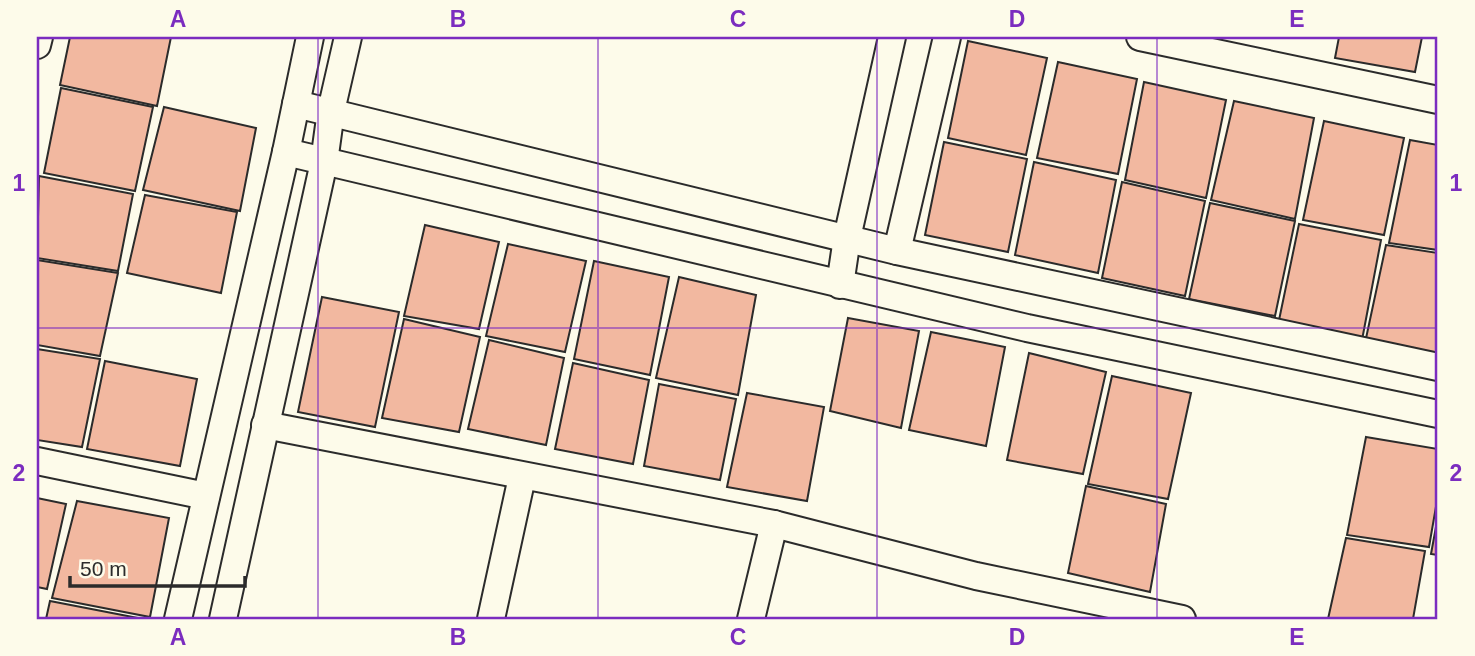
<svg xmlns="http://www.w3.org/2000/svg" width="1475" height="656" font-family="Helvetica,sans-serif">
	<style>
		.building { fill: #f2b8a0; stroke: #2b2b2b; stroke-width: 2 }
		.lines { fill: none; stroke-linecap: round; stroke-linejoin: round }
		.minor-casing { stroke: #2b2b2b; stroke-width: 30 }
		.minor { stroke: #fdfbea; stroke-width: 26 }
		.grid { fill: none; stroke: #7b2cbf; stroke-width: 2; stroke-opacity: 0.55 }
		.neatline { fill: none; stroke: #7b2cbf; stroke-width: 2.5 }
		.grid-label { font-size: 23px; text-anchor: middle; font-weight: bold; fill: #7b2cbf }
	</style>
	<rect width="100%" height="100%" fill="#fdfbea"/>
	<!-- building -->
	<g class="building">
		<polygon points="70,37 171,37 157,106 60,85"/>
		<polygon points="1339,37 1422,37 1415,72 1335,58"/>
		<polygon points="968,41 1047,58 1026,155 948,138"/>
		<polygon points="1058,62 1137,79 1118,174 1037,158"/>
		<polygon points="1144,82 1226,100 1206,198 1125,180"/>
		<polygon points="61,88 153,107 135,191 44,173"/>
		<polygon points="1234,101 1314,118 1295,219 1211,200"/>
		<polygon points="164,107 256,128 240,211 143,190"/>
		<polygon points="1324,121 1404,138 1384,235 1303,220"/>
		<polygon points="1410,140 1438,145 1438,250 1389,243"/>
		<polygon points="944,142 1027,159 1008,252 925,235"/>
		<polygon points="1034,162 1116,180 1098,273 1015,255"/>
		<polygon points="39,176 133,194 118,271 37,258"/>
		<polygon points="1122,182 1205,201 1185,296 1102,278"/>
		<polygon points="145,195 237,212 221,293 127,273"/>
		<polygon points="1210,203 1295,221 1275,316 1189,299"/>
		<polygon points="1299,224 1381,240 1362,340 1278,325"/>
		<polygon points="425,225 499,242 479,329 404,316"/>
		<polygon points="508,244 586,261 565,352 486,336"/>
		<polygon points="1386,245 1438,253 1438,357 1365,343"/>
		<polygon points="37,260 118,273 100,356 37,345"/>
		<polygon points="594,261 669,277 650,375 574,359"/>
		<polygon points="679,277 756,295 738,395 656,378"/>
		<polygon points="322,297 399,312 375,427 298,412"/>
		<polygon points="848,318 919,331 901,428 830,411"/>
		<polygon points="404,319 480,337 459,432 382,418"/>
		<polygon points="931,332 1005,347 986,446 909,430"/>
		<polygon points="489,340 564,358 546,445 468,429"/>
		<polygon points="37,349 100,359 82,447 37,440"/>
		<polygon points="1029,353 1106,372 1083,474 1007,460"/>
		<polygon points="105,361 197,379 180,466 87,449"/>
		<polygon points="573,363 649,380 633,464 555,449"/>
		<polygon points="1112,376 1191,393 1168,499 1088,484"/>
		<polygon points="659,384 736,399 720,480 644,466"/>
		<polygon points="747,393 824,407 807,501 727,487"/>
		<polygon points="1366,437 1438,449 1438,495 1429,547 1347,535"/>
		<polygon points="1086,486 1166,504 1150,592 1068,573"/>
		<polygon points="37,498 66,504 47,589 37,587"/>
		<polygon points="77,501 169,518 150,617 52,598"/>
		<polygon points="1438,516 1438,555 1431,554"/>
		<polygon points="1346,538 1425,551 1413,619 1328,619"/>
		<polygon points="50,601 143,619 46,619"/>
	</g>
	<g class="lines">
		<defs>
			<g id="minor">
				<polyline points="1140,37 1438,100"/>
				<polyline points="37,45 39,37"/>
				<polyline points="296,104 897,251 1438,367"/>
				<polyline points="286,152 1027,328 1438,414"/>
				<polyline points="897,251 947,37"/>
				<polyline points="840,285 847,238 892,37"/>
				<polyline points="265,425 774,524 976,576 1182,619"/>
				<polyline points="37,461 206,496"/>
				<polyline points="178,619 286,152 310,37"/>
				<polyline points="223,619 324,162 331,111 348,37"/>
				<polyline points="491,619 522,477"/>
				<polyline points="751,619 774,524"/>
			</g>
		</defs>
		<!-- minor casing -->
		<use href="#minor" class="minor-casing"/>
		<!-- minor -->
		<use href="#minor" class="minor"/>
	</g>
	<!-- grid -->
	<path class="grid" d="M 318,37 L 318,619M 598,37 L 598,619M 877,37 L 877,619M 1157,37 L 1157,619M 37,328 L 1438,328"/>
	<!-- border -->
	<rect width="1475" height="656" fill="none" stroke="#fdfbea" stroke-width="77"/>
	<!-- scale -->
	<path d="M70 576v10h175v-10" fill="none" stroke="#2b2b2b" stroke-width="3.5"/>
	<text x="80" y="576" font-size="21" fill="#2b2b2b" stroke="#fdfbea" stroke-width="5" paint-order="stroke">50 m</text>
	<rect x="38" y="38" width="1398" height="580" class="neatline"/>
	<g class="grid-label">
		<text x="178" y="27">A</text>
		<text x="458" y="27">B</text>
		<text x="738" y="27">C</text>
		<text x="1017" y="27">D</text>
		<text x="1297" y="27">E</text>
		<text x="19" y="191">1</text>
		<text x="1456" y="191">1</text>
		<text x="19" y="481">2</text>
		<text x="1456" y="481">2</text>
		<text x="178" y="645">A</text>
		<text x="458" y="645">B</text>
		<text x="738" y="645">C</text>
		<text x="1017" y="645">D</text>
		<text x="1297" y="645">E</text>
	</g>
</svg>
